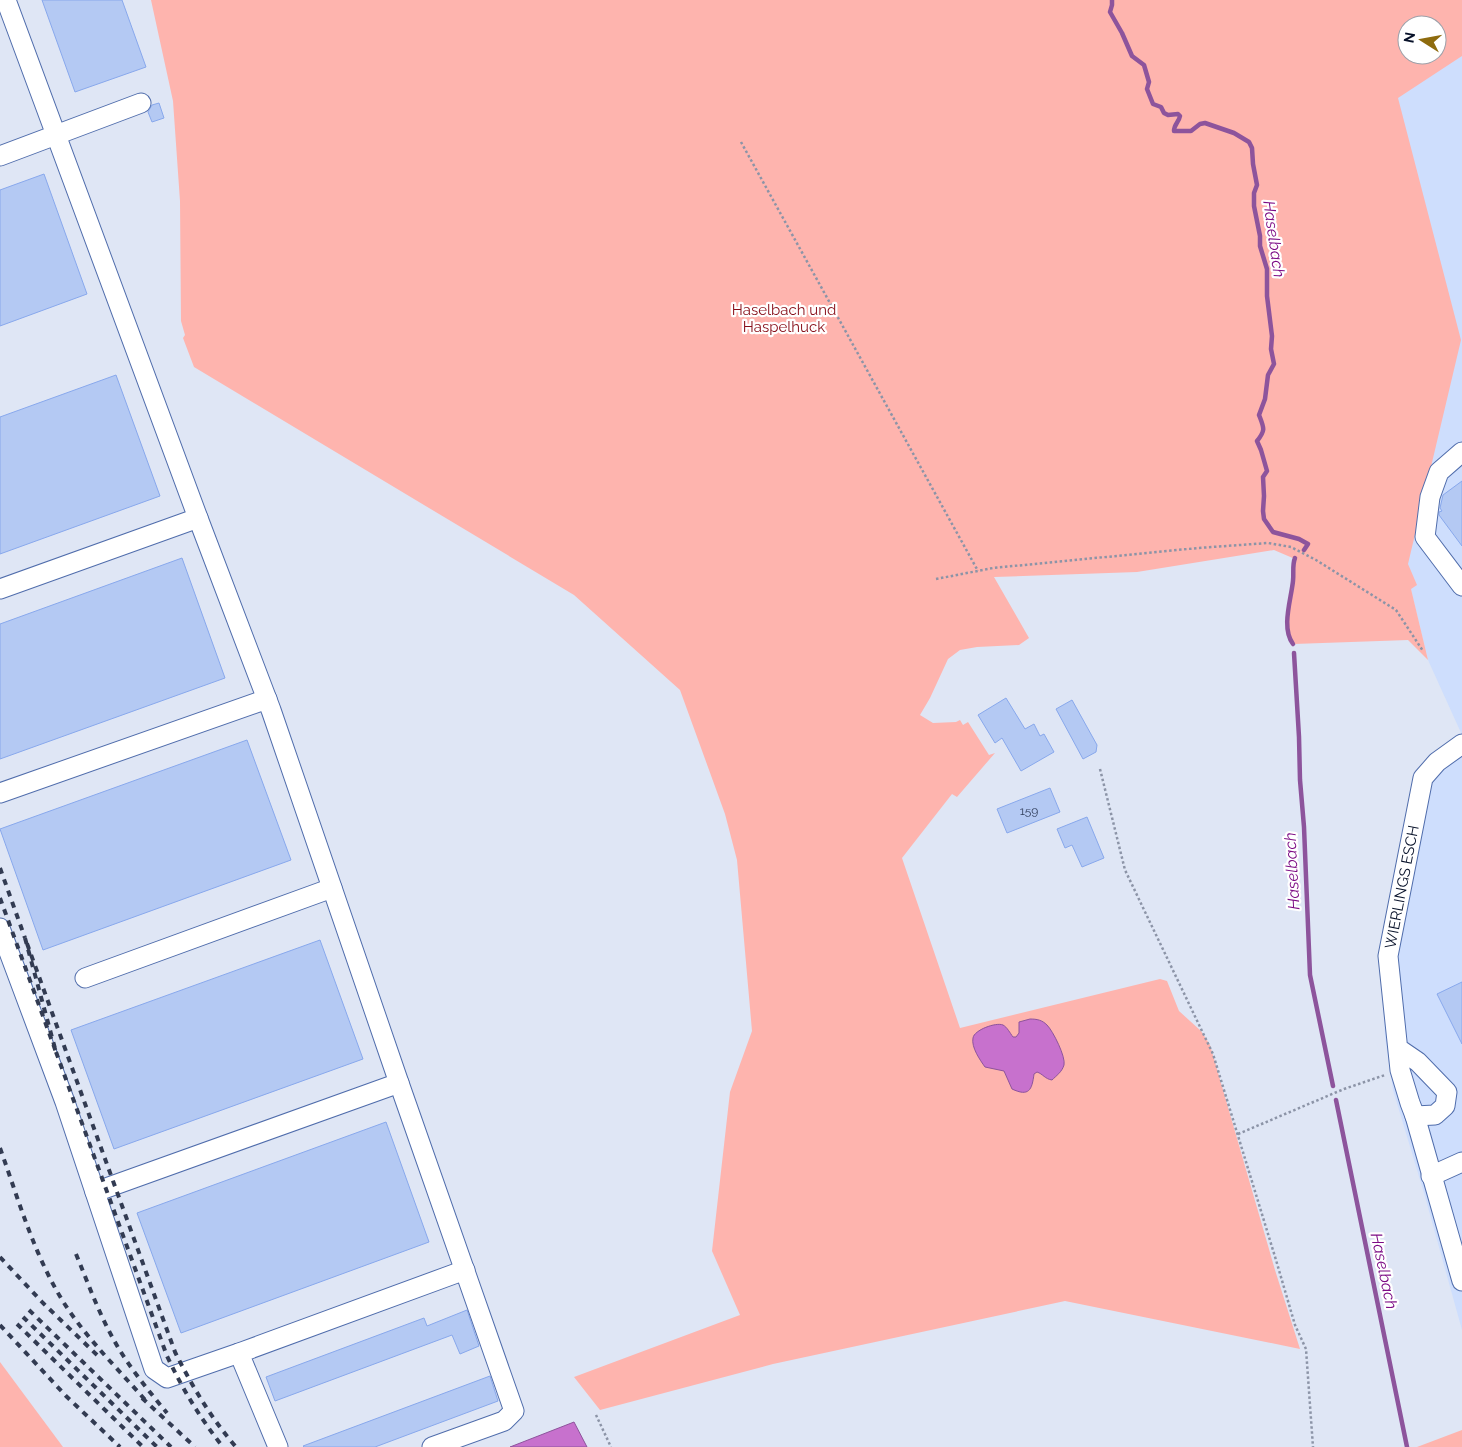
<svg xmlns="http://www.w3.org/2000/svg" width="1462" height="1447" font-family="Raleway,sans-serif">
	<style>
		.built { fill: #cedefd; fill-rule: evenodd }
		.green { fill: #feb4ae; fill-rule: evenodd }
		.water { fill: #c771cd; stroke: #8d549c }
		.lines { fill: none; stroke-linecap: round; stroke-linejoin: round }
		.stream { stroke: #8d549c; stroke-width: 4.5 }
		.building { fill: #b4c9f3; stroke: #88a8ec }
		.minor-casing { stroke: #506dac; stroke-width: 21 }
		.path { stroke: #8c94a7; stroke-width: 2.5; stroke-dasharray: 2.5 2.5; stroke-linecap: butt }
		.minor { stroke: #fff; stroke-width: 19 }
		.rail { stroke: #323b52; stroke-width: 4; stroke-dasharray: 6 6; stroke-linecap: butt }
		.labels { text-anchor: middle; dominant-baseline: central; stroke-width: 4.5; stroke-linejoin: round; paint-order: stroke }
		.number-label { font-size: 12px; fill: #323f5c }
		.park-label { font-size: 15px; fill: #870e18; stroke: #fff }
		.street-label { font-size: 15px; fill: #071129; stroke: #fff }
		.water-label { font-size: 16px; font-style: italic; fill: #7c0b85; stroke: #fff }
	</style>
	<rect width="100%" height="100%" fill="#dfe6f5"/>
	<!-- built -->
	<g class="built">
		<path d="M 1462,0 L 1462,735 L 1428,660 L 1405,565 L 1351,21 ZM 1407,25 L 1437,25 L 1437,55 L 1407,55 Z"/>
		<polygon points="1462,739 1462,1330 1424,1193 1393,1090 1385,1037 1381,956 1430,762"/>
	</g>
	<!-- green -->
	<g class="green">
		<path d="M 151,0 L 1462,0 L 1462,56 L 1398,98 L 1461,340 L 1408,564 L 1417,585 L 1411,589 L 1428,660 L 1408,640 L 1294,644 C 1282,629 1292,601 1294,583 C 1295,575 1293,567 1295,559 L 1274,550 L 1137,572 L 994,577 L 1029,638 L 1019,645 L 977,647 L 960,650 L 948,659 L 930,698 L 920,715 L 933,723 L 956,722 L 960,720 L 963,725 L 968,722 L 989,755 L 995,753 L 957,797 L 952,794 L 902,858 L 960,1028 L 1160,979 L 1167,981 L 1179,1011 L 1201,1031 L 1210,1045 L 1275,1270 L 1300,1349 L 1065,1301 L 773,1364 L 600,1410 L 574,1377 L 740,1315 L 712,1251 L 730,1092 L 752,1031 L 737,860 L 725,814 L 680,690 L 574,595 L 194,367 L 183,338 L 185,335 L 181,321 L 180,201 L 173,101 ZM 1407,25 L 1437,25 L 1437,55 L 1407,55 Z"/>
		<polygon points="0,1362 63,1447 0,1447"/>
		<polygon points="1462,1430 1462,1447 1417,1447"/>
	</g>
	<!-- water -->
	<g class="water">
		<path d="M 1030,1019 C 1037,1019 1042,1020 1047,1025 C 1053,1031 1066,1057 1064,1065 C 1062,1072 1056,1076 1052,1080 C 1045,1079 1043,1074 1037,1072 L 1034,1074 C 1032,1090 1029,1097 1012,1089 L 1004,1071 L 985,1067 C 980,1060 971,1047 973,1038 C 974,1030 996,1022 1003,1025 C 1007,1027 1010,1033 1013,1037 L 1016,1037 L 1019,1033 L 1019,1022 Z"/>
		<polygon points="574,1422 587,1447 510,1447"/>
	</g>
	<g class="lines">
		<!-- stream -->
		<g class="stream">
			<path d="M 1112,0 L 1112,5 L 1110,12 L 1122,33 L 1132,56 L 1144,65 L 1149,82 L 1147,89 L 1153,104 L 1161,107 L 1164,113 L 1168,115 L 1178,114 L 1180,116 C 1179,122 1174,124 1174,131 L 1191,131 L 1200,124 L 1205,123 L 1234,133 L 1249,142 L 1252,148 L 1253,164 L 1257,185 L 1254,193 L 1254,206 L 1260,236 L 1260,246 L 1267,269 L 1267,296 L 1272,336 L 1271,349 L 1274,364 L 1268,375 L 1265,399 L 1259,415 C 1264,428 1266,430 1257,441 L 1261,450 L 1267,471 L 1263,477 L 1264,496 L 1263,511 L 1264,519 L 1273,532 L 1299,539 L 1308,544 L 1304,550"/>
			<path d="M 1293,644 C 1281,628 1291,600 1293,581 C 1294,573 1292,565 1295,558"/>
			<polyline points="1294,653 1299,737 1300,780 1304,827 1310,975 1333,1086"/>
			<polyline points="1336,1100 1407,1447"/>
		</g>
	</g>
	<!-- building -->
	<g class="building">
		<polygon points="42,0 122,0 146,67 75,92"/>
		<polygon points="159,103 164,118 152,122 148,112 152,105"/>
		<polygon points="44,174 87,294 0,326 0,190"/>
		<polygon points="116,375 160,496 0,554 0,417"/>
		<polygon points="1462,481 1462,546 1439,515 1439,512 1442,511 1440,508 1443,495"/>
		<polygon points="182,558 225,678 0,759 0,624"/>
		<polygon points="1006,698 1025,729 1034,724 1040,736 1044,734 1054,752 1021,771 1002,738 995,743 978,715"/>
		<polygon points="1072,700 1097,745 1096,752 1083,759 1056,709"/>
		<polygon points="247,740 291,860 43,950 0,829"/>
		<polygon points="1050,788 1060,812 1007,833 997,809"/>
		<polygon points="1087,817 1104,858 1082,867 1072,845 1065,848 1057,829"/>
		<polygon points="320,940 363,1059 114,1149 71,1030"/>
		<polygon points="1462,982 1462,1044 1437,994"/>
		<polygon points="386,1122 429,1242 181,1333 137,1213"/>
		<polygon points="467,1310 479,1346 460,1354 452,1335 275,1401 266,1377 424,1318 427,1326"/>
		<polygon points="490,1376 498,1401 375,1447 304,1447 303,1446"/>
	</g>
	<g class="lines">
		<defs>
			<g id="minor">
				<polyline points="6,0 198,518 271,710 399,1083 514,1411 504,1421 432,1447"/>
				<polyline points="0,156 141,103"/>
				<polyline points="1462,452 1439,472 1430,497 1425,537 1462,586"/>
				<polyline points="0,589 198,518"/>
				<polyline points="0,793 267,699"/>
				<polyline points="0,928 65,1102 154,1369 167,1378 239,1353"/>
				<polyline points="85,978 332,888"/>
				<polyline points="1399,1049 1418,1062 1447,1092 1445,1106 1435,1115 1415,1116 1410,1103 1400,1070 1388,956 1423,778 1437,762 1462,744"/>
				<polyline points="1415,1116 1462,1281"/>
				<polyline points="1431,1176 1462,1162"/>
				<polyline points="95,1192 399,1083"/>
				<polyline points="278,1447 239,1353 465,1270"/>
			</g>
		</defs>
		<!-- minor casing -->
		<use href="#minor" class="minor-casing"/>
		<!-- path -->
		<g class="path">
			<polyline points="741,142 978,571"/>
			<polyline points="936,579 993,568 1198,548 1268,543 1291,547 1316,560 1396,610 1423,651"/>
			<polyline points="1100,769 1125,870 1213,1054 1276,1260 1295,1325 1306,1349 1313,1447"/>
			<polyline points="1238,1134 1344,1089 1385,1075"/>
			<polyline points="596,1415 611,1447"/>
		</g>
		<!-- minor -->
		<use href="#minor" class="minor"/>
		<!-- rail -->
		<g class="rail">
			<polyline points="0,868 25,938"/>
			<path d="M 0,898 L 56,1052 L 25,938 L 175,1352 C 192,1386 211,1418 236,1447"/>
			<path d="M 56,1052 L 167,1356 C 183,1390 200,1418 223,1447"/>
			<path d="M 0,1148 C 19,1201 34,1255 64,1303 C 87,1339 119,1370 147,1402"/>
			<path d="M 76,1254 C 88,1283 99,1314 115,1342 C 129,1367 148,1390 167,1413"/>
			<polyline points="0,1257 43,1303 97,1355"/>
			<polyline points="29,1310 171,1447"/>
			<polyline points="23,1317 157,1447"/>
			<polyline points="17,1324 143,1447"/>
			<polyline points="0,1325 66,1396 120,1447"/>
			<polyline points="142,1398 195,1447"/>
		</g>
	</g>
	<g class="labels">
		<!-- number labels -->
		<g class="number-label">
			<text x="1029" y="811">159</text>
		</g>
		<!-- park labels -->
		<g class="park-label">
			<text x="784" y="310">Haselbach und<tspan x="784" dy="17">Haspelhuck</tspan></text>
		</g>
		<!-- street labels -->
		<g class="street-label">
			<text transform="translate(1402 887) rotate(-79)">WIERLINGS ESCH</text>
		</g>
		<!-- water labels -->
		<g class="water-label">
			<text transform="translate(1274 239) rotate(82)">Haselbach</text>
			<text transform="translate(1292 871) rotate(-93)">Haselbach</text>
			<text transform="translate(1384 1271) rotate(78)">Haselbach</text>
		</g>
	</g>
	<!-- north arrow -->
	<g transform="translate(1422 40) rotate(281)"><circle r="24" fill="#ffffff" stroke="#9ca0a9"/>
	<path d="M0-4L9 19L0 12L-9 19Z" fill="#8e6b0e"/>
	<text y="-8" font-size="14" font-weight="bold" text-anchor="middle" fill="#071129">N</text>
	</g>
</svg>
